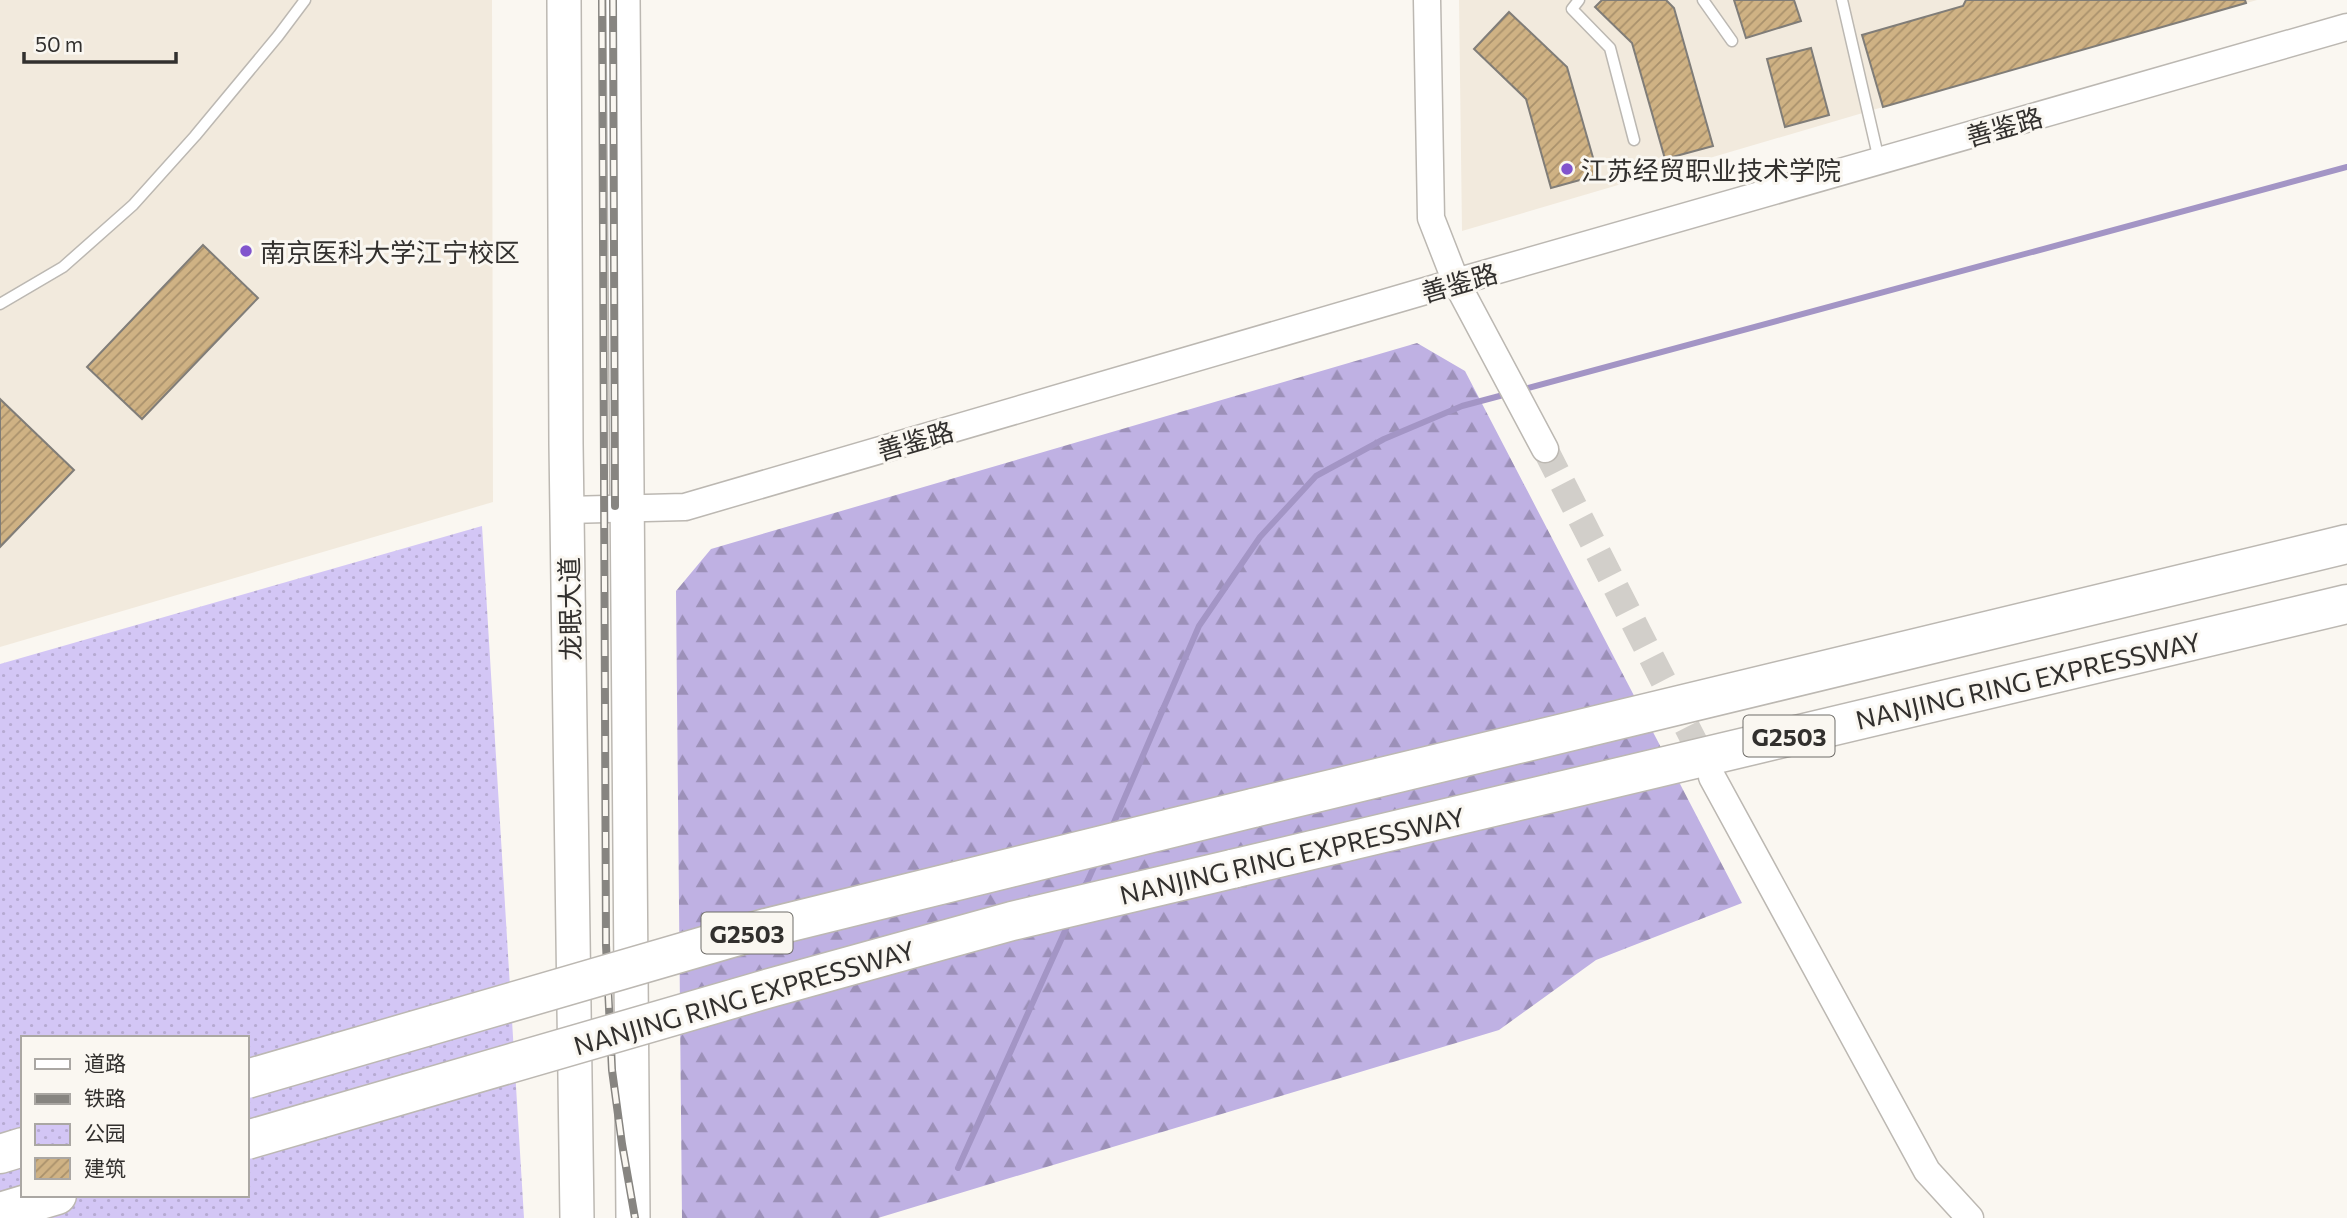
<svg xmlns="http://www.w3.org/2000/svg" width="2347" height="1218" font-family="Commissioner,'Noto Sans SC',sans-serif">
	<style>
		.built { fill: #f2eadd }
		.forest { fill: url(#forest-firs) }
		.park { fill: url(#park-dots); fill-rule: evenodd }
		.lines { fill: none; stroke-linecap: round; stroke-linejoin: round }
		.stream { stroke: #a395c5; stroke-width: 6 }
		.building { fill: url(#building-hatch); stroke: #807d78; stroke-width: 2 }
		.tertiary-tunnel { stroke: #d2cfca; stroke-width: 26; stroke-dasharray: 26 13; stroke-linecap: butt }
		.service-casing { stroke: #bcb8b2; stroke-width: 13 }
		.tertiary-casing { stroke: #bcb8b2; stroke-width: 29 }
		.primary-casing { stroke: #bcb8b2; stroke-width: 36 }
		.motorway-casing { stroke: #bcb8b2; stroke-width: 41 }
		.service { stroke: #fff; stroke-width: 10 }
		.tertiary { stroke: #fff; stroke-width: 26 }
		.primary { stroke: #fff; stroke-width: 33 }
		.motorway { stroke: #fff; stroke-width: 38 }
		.rail-casing { stroke: #878581; stroke-width: 8 }
		.rail { stroke: #faf7f1; stroke-width: 5; stroke-dasharray: 16; stroke-linecap: butt }
		.motorway-bridge-casing { stroke: #bcb8b2; stroke-width: 41; stroke-linecap: butt }
		.motorway-bridge { stroke: #fff; stroke-width: 38 }
		.poi-dot { fill: #8154cd; stroke: #faf7f1; stroke-width: 2.5 }
		.labels { text-anchor: middle; dominant-baseline: central; stroke-width: 6; stroke-linejoin: round; paint-order: stroke }
		.shield { fill: #faf7f1; stroke: #6e6c68; stroke-width: 2 }
		.shield-label { font-size: 24px; font-weight: bold; fill: #32302e }
		.street-label { font-size: 26px; fill: #32302e; stroke: #faf7f1 }
		.poi-label { font-size: 26px; fill: #32302e; stroke: #faf7f1; text-anchor: start }
	</style>
	<defs>
		<pattern id="forest-firs" width="22" height="20" patternUnits="userSpaceOnUse" patternTransform="scale(1.75)"><rect width="22" height="20" fill="#bfb1e3"/><path d="M5 1l3.5 6h-7zM16 11l3.5 6h-7z" fill="#9c90b8"/></pattern>
		<pattern id="park-dots" width="8" height="8" patternUnits="userSpaceOnUse" patternTransform="scale(1.75)"><rect width="8" height="8" fill="#d3c6f5"/><path d="M2 2h.1M6 6h.1" fill="none" stroke="#b6aad2" stroke-width="1.8" stroke-linecap="round"/></pattern>
		<pattern id="building-hatch" width="6" height="6" patternUnits="userSpaceOnUse" patternTransform="scale(1.75)"><rect width="6" height="6" fill="#cfb284"/><path d="M-1 1l2-2M0 6l6-6M5 7l2-2" fill="none" stroke="#a9916c"/></pattern>
	</defs>
	<rect width="100%" height="100%" fill="#faf7f1"/>
	<!-- built -->
	<g class="built">
		<polygon points="0,0 492,0 493,502 0,647"/>
		<polygon points="1459,0 2257,0 1883,107 1462,231"/>
	</g>
	<!-- forest -->
	<polygon class="forest" points="1417,343 1465,371 1742,903 1596,960 1499,1030 878,1218 682,1218 676,591 711,549"/>
	<!-- park -->
	<path class="park" d="M 482,526 L 524,1218 L 0,1218 L 0,664 ZM 23,1038 L 247,1038 L 247,1195 L 23,1195 Z"/>
	<g class="lines">
		<!-- stream -->
		<g class="stream">
			<polyline points="1521,390 2347,167"/>
			<polyline points="1112,827 1199,626 1260,537 1316,476 1384,439 1462,406 1507,394"/>
			<polyline points="1083,891 1097,860"/>
			<polyline points="958,1168 1070,920"/>
		</g>
	</g>
	<!-- building -->
	<g class="building">
		<polygon points="1602,0 1666,0 1674,8 1713,146 1665,159 1632,43 1595,7"/>
		<polygon points="1734,0 1794,0 1801,21 1746,38"/>
		<polygon points="1966,0 2245,0 2246,3 1883,107 1862,35 1963,6"/>
		<polygon points="1509,12 1567,67 1598,175 1551,188 1526,99 1474,49"/>
		<polygon points="1811,48 1829,115 1785,127 1767,59"/>
		<polygon points="203,245 258,298 142,419 87,367"/>
		<polygon points="0,399 74,470 0,547"/>
	</g>
	<g class="lines">
		<!-- tertiary-tunnel -->
		<polyline class="tertiary-tunnel" points="1545,449 1710,772"/>
		<defs>
			<g id="service">
				<polyline points="1579,0 1572,9 1610,48 1634,140"/>
				<polyline points="1703,0 1732,41"/>
				<polyline points="1842,0 1879,160"/>
				<polyline points="0,304 63,267 133,205 195,136 278,36 305,0"/>
			</g>
			<g id="tertiary">
				<polyline points="1427,0 1431,218 1456,282 1545,449"/>
				<polyline points="567,510 685,507 1456,282 2347,27"/>
				<polyline points="1712,777 1927,1171 1970,1218"/>
			</g>
			<g id="primary">
				<polyline points="564,0 566,444 577,1218"/>
				<polyline points="623,0 633,1218"/>
			</g>
			<g id="motorway">
				<polyline points="1253,808 2347,544"/>
				<polyline points="1232,869 2347,604"/>
				<polyline points="0,1154 23,1147"/>
				<polyline points="0,1212 57,1195"/>
			</g>
		</defs>
		<!-- service casing -->
		<use href="#service" class="service-casing"/>
		<!-- tertiary casing -->
		<use href="#tertiary" class="tertiary-casing"/>
		<!-- primary casing -->
		<use href="#primary" class="primary-casing"/>
		<!-- motorway casing -->
		<use href="#motorway" class="motorway-casing"/>
		<!-- service -->
		<use href="#service" class="service"/>
		<!-- tertiary -->
		<use href="#tertiary" class="tertiary"/>
		<!-- primary -->
		<use href="#primary" class="primary"/>
		<!-- motorway -->
		<use href="#motorway" class="motorway"/>
		<defs>
			<g id="rail">
				<polyline points="602,0 606,945 612,1070 622,1144 635,1218"/>
				<polyline points="613,0 615,506"/>
			</g>
		</defs>
		<!-- rail casing -->
		<use href="#rail" class="rail-casing"/>
		<!-- rail -->
		<use href="#rail" class="rail"/>
		<defs>
			<g id="motorway-bridge">
				<polyline points="247,1079 766,928 1253,808"/>
				<polyline points="247,1140 770,988 1012,921 1232,869"/>
			</g>
		</defs>
		<!-- motorway-bridge casing -->
		<use href="#motorway-bridge" class="motorway-bridge-casing"/>
		<!-- motorway-bridge -->
		<use href="#motorway-bridge" class="motorway-bridge"/>
	</g>
	<!-- markers -->
	<g class="poi-dot">
		<circle cx="1567" cy="169" r="7"/>
		<circle cx="246" cy="251" r="7"/>
	</g>
	<g class="labels">
		<!-- shield labels -->
		<g class="shield">
			<rect x="1743.5" y="715.5" width="91" height="41" rx="5"/>
			<rect x="701.5" y="912.5" width="91" height="41" rx="5"/>
		</g>
		<g class="shield-label">
			<text x="1789" y="736">G2503</text>
			<text x="747" y="933">G2503</text>
		</g>
		<!-- street labels -->
		<g class="street-label">
			<text transform="translate(2004 126) rotate(-16)">善鉴路</text>
			<text transform="translate(1459 282) rotate(-16)">善鉴路</text>
			<text transform="translate(915 440) rotate(-16)">善鉴路</text>
			<text transform="translate(569 609) rotate(-91)">龙眠大道</text>
			<text transform="translate(2028 680) rotate(-13)">NANJING RING EXPRESSWAY</text>
			<text transform="translate(1292 855) rotate(-13)">NANJING RING EXPRESSWAY</text>
			<text transform="translate(744 997) rotate(-16)">NANJING RING EXPRESSWAY</text>
		</g>
		<!-- poi labels -->
		<g class="poi-label">
			<text x="1581" y="169">江苏经贸职业技术学院</text>
			<text x="260" y="251">南京医科大学江宁校区</text>
		</g>
	</g>
	<!-- legend -->
	<rect x="21" y="1036" width="228" height="161" fill="#faf7f1" stroke="#aaa7a3" stroke-width="2"/>
	<rect x="35" y="1059" width="35" height="10" fill="#ffffff" stroke="#aaa7a3" stroke-width="2"/>
	<text x="84" y="1071" font-size="21" fill="#32302e">道路</text>
	<rect x="35" y="1094" width="35" height="10" fill="#878581" stroke="#aaa7a3" stroke-width="2"/>
	<text x="84" y="1106" font-size="21" fill="#32302e">铁路</text>
	<rect x="35" y="1124" width="35" height="21" fill="url(#park-dots)" stroke="#aaa7a3" stroke-width="2"/>
	<text x="84" y="1141" font-size="21" fill="#32302e">公园</text>
	<rect x="35" y="1158" width="35" height="21" fill="url(#building-hatch)" stroke="#aaa7a3" stroke-width="2"/>
	<text x="84" y="1176" font-size="21" fill="#32302e">建筑</text>
	<!-- scale -->
	<path d="M24 52v10h152v-10" fill="none" stroke="#32302e" stroke-width="3.5"/>
	<text x="35" y="52" font-size="21" fill="#32302e" stroke="#faf7f1" stroke-width="5" paint-order="stroke">50 m</text>
</svg>
